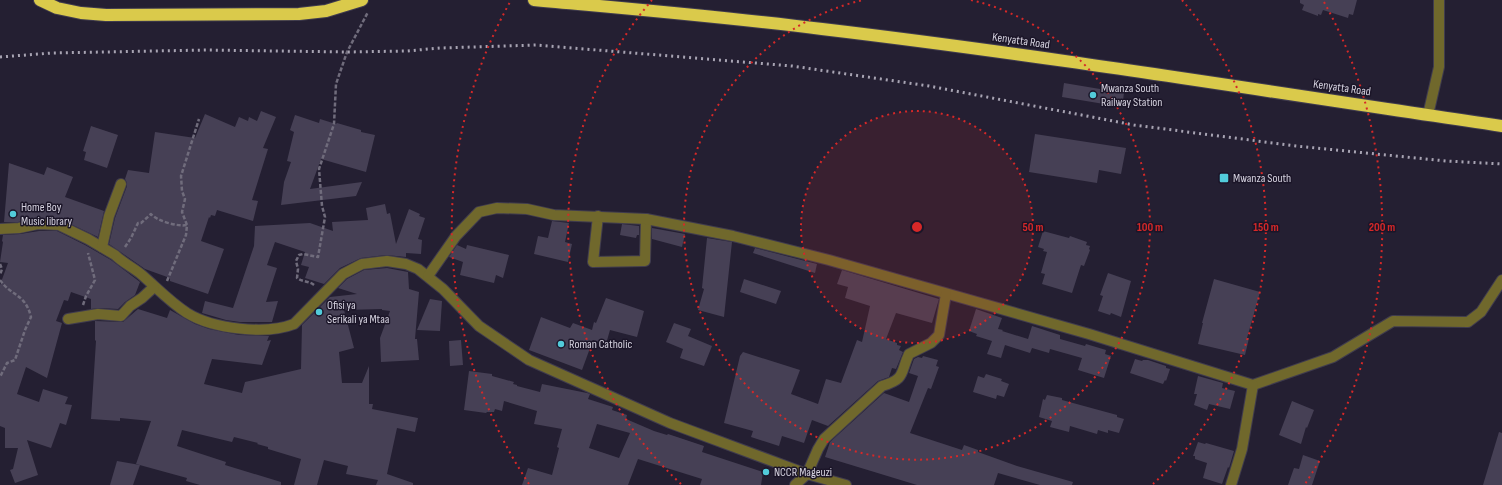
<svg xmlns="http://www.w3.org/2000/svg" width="1502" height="485" font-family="'Sofia Sans Condensed',sans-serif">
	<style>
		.building { fill: #464055; fill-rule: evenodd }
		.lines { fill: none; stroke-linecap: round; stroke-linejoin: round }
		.minor-casing { stroke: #403c4e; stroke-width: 12 }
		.highway-casing { stroke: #403c4e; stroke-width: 14 }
		.path { stroke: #706c7c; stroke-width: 2.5; stroke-dasharray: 4 2; stroke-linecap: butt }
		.minor { stroke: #70682c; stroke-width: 10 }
		.highway { stroke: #daca4b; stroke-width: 12 }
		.rail { stroke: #a8a4b3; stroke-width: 3; stroke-dasharray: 2 4; stroke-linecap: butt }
		.ring { fill: none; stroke: #d62828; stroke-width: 2; stroke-dasharray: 2 4 }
		.poi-dot { fill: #52cbda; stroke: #1b1528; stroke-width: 1.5 }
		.labels { text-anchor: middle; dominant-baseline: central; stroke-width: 3; stroke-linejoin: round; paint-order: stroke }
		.street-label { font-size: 12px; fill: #d5d2df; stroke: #1b1528 }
		.poi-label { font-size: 12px; fill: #d5d2df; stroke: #1b1528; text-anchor: start }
		.centre { fill: #d62828; stroke: #1b1528; stroke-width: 2 }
		.ring-label { font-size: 12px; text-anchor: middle; font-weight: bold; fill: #d62828; stroke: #1b1528; stroke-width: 3; stroke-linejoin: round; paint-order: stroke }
	</style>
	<rect width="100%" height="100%" fill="#241f32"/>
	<!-- building -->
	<g class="building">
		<polygon points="1300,0 1357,0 1353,15 1349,14 1348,18 1323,10 1321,15 1318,14 1318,16 1302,10 1304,5 1300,3"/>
		<polygon points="1064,83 1124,93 1122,107 1062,97"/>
		<polygon points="261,111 276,117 263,148 268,149 252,200 258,201 253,221 217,210 215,216 211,215 210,218 209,217 201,241 224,249 208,294 170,281 170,278 145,269 109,244 115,218 127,186 127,183 125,179 128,170 149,173 155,132 195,138 205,114 235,127 239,117 248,121 249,117 257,121"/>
		<polygon points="295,115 319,123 320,119 336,124 337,123 361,130 361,132 375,135 366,172 321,159 310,189 362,182 356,196 281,205 284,182 291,162 287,161 294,132 290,130"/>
		<polygon points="91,126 118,135 107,168 84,160 86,152 83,151"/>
		<polygon points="1035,134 1126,148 1121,174 1099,170 1097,183 1029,172"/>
		<polygon points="9,163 44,175 47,167 73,177 65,197 104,211 98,237 60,219 38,218 18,222 4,222"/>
		<polygon points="385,204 387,214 390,213 396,244 409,209 420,214 419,216 425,218 418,239 422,240 421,254 406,253 406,257 386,255 361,258 340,268 324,284 305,278 309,267 301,265 305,252 275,242 267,265 277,268 266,302 278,301 272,322 240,322 226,320 202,313 205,301 233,308 254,246 255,226 310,223 333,231 332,222 368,220 366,208"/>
		<polygon points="552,221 569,223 565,242 572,244 568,262 534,254 538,236 548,238"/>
		<polygon points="622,224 639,226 639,235 637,235 636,238 620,235"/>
		<polygon points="652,228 685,234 682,247 652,239"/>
		<polygon points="39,231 57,231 85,245 111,260 140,282 135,295 125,302 118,309 99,308 91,309 91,299 71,292 68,301 64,300 56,321 62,323 47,378 26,367 17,394 39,402 43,389 68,397 65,404 72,405 66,425 60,423 51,448 27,440 38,475 15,483 10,470 13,469 18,448 5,448 5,428 0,426 0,285 8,263 0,262 3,242 2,241 3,235 20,234"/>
		<polygon points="1043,231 1069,238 1070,236 1087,242 1086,245 1090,246 1089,249 1090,250 1084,266 1081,265 1072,293 1042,284 1045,274 1041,273 1047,252 1043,251 1044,249 1038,247"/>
		<polygon points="707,238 732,242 724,317 698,310 704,289 702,288"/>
		<polygon points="457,245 466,249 467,245 509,255 503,278 496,275 494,283 460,275 463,262 449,257"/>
		<polygon points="755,248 817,264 815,273 753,253"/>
		<polygon points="387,268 408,272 409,289 419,292 415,339 417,339 419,360 381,362 380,338 390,311 382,310 382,309 344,310 354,348 339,352 342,383 362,383 369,366 369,404 373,404 372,409 418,418 415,432 397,428 387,474 413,483 413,485 376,485 378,480 346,474 348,466 324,460 317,485 294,485 301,459 268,449 268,447 257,444 258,443 234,437 232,442 182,430 177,446 226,462 225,465 281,482 281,485 200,485 186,481 187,478 136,464 151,421 120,418 120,421 91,419 96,341 95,340 95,321 123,322 138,309 167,318 170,310 195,324 209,329 239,335 269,336 267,341 271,340 262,365 212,359 204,384 242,393 245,382 301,369 302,325 330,297 357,294 338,288 347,279 364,270"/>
		<polygon points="842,270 939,299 932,323 896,313 886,339 897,343 897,345 901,346 899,350 903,352 896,369 892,368 889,377 878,381 828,426 812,420 804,443 782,436 779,446 751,437 753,431 724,423 740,356 743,352 800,370 791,394 818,404 826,379 841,383 857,340 862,342 870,306 845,298 848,287 837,284"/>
		<polygon points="1108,273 1131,281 1121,317 1111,313 1110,315 1098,311 1103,296 1100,295"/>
		<polygon points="744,279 781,291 776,304 740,292"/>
		<polygon points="1214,279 1260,292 1247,338 1249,338 1245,355 1198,344 1203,323 1202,323"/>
		<polygon points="606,298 644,311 637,337 610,330 606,344 593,340 582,370 529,350 541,317 570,328 573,323 592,330 594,322 596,323"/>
		<polygon points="430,299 442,301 440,331 417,330"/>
		<polygon points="976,309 1002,318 998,329 1003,330 1002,331 1028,339 1032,326 1060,335 1060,339 1085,346 1086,344 1106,350 1105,354 1111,356 1104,378 1078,370 1082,358 1050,349 1049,353 1032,348 1030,353 1005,345 1001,358 987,354 992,341 976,336 977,334 969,331"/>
		<polygon points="674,323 691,329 688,336 712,346 704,366 680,358 683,349 666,342"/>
		<polygon points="461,340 463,365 450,366 449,341"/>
		<polygon points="923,356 938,360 936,366 939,367 931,389 928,388 910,433 962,450 964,445 978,450 978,452 1017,466 1073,482 1072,485 1040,485 998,473 994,485 917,485 825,457 830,442 884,393 909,402 918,376 909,373 914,359 918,357 922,358"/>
		<polygon points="1135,359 1142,361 1143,360 1148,360 1166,366 1166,368 1170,369 1166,381 1165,380 1163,384 1130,373"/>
		<path d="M 469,371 L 492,374 L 492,376 L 514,382 L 513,384 L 517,385 L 517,386 L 540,392 L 542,384 L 587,393 L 590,394 L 588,399 L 613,407 L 612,410 L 627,415 L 626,419 L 654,431 L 667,435 L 668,434 L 704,446 L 702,452 L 763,472 L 761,485 L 700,485 L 702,479 L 638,459 L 628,485 L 522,485 L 528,468 L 552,475 L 559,448 L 557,447 L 562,429 L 534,424 L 537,411 L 504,401 L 502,411 L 495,409 L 494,412 L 487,412 L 486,413 L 464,410 ZM 597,424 L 630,433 L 619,458 L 589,448 Z"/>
		<polygon points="986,374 1002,379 1001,381 1009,384 1004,397 997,395 996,399 973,392 978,376 984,378"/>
		<polygon points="1198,376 1223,383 1222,388 1235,391 1230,409 1209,404 1207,410 1194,405 1197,394 1194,394"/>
		<polygon points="1047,395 1062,398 1062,400 1117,415 1117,417 1124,419 1119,433 1108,430 1108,433 1098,430 1097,434 1070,426 1069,432 1050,427 1052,421 1039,417 1043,399 1045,400"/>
		<polygon points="1292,401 1314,410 1307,428 1306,427 1301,444 1279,435"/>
		<polygon points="1499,432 1502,433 1502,485 1483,485"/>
		<polygon points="1198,442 1205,444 1206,443 1234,451 1229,468 1228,467 1222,484 1203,478 1207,463 1195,459 1195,456 1193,456"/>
		<polygon points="1303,455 1320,461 1312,485 1288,485 1294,468 1299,469"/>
		<polygon points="117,461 140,465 133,485 110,485"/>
	</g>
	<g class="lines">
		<defs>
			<g id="minor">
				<polyline points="1428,115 1439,67 1439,0"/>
				<polyline points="598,216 593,262 645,261 646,219"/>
				<path d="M 0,229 L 19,228 L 38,224 L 59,225 L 88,239 L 115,255 C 123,263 134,268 142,275 C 157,288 170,302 187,313 C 213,329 266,335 294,324 L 343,274 L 362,264 L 387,261 L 406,264 L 418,269 L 443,289 L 479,326 L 529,360 L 670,423 L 807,474 L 846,485"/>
				<polyline points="102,247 109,216 121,184"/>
				<polyline points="428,276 456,236 479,212 497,208 527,209 554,215 646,219 733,236 829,260 1089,334 1253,385 1333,357 1393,321 1468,322 1481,312 1502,280"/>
				<polyline points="68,319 98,314 121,316 130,306 142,298 154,287"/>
				<path d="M 795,485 L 807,474 L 818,449 L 824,439 L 882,386 C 906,379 900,373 909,354 L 931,343 L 939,335 L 946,294"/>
				<polyline points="1231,485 1242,449 1253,385"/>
			</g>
			<g id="highway">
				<polyline points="40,0 57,8 81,13 106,15 299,14 326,11 362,0"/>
				<path d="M 534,0 C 631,9 727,17 822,29 C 1050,56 1276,93 1502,126"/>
			</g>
		</defs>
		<!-- minor casing -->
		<use href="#minor" class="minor-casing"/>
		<!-- highway casing -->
		<use href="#highway" class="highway-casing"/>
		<!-- path -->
		<g class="path">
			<path d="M 125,247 L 131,238 L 138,223 L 141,223 L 151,214 C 157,221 178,227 187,225"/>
			<polyline points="0,264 2,269 0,275"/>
			<path d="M 0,280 C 12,297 25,293 31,317 L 25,330 L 15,360 L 7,363 L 0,377"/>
			<polyline points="167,281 186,235 187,225 182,212 185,199 182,191 181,176 199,119"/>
			<path d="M 314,285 C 309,281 303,282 297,278 L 298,269 L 296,261 L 299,255 L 303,254 L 318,257 L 325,217 L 322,206 L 319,169 L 334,124 L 336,84 L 347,52 L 368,12"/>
			<polyline points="83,305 86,296 95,280 88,253"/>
		</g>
		<!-- minor -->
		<use href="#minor" class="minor"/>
		<!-- highway -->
		<use href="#highway" class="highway"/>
		<!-- rail -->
		<polyline class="rail" points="0,57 52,53 207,50 347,52 407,51 440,48 536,45 792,66 929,86 1134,125 1296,146 1446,161 1502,164"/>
	</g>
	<!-- distance rings -->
	<circle cx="917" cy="227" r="116" fill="#d62828" fill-opacity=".12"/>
	<g class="ring">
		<circle cx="917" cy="227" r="116"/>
		<path d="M971 0A233 233 0 1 1 863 0"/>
		<path d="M681 484A349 349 0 0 1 652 0M1182 0A349 349 0 0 1 1153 484"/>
		<path d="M529 484A465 465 0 0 1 510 2M1324 2A465 465 0 0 1 1305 484"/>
	</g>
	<!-- markers -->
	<g class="poi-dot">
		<circle cx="1093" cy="95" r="4"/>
		<rect x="1219" y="173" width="10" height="10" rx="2"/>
		<circle cx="13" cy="214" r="4"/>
		<circle cx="319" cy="312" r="4"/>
		<circle cx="561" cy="344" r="4"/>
		<circle cx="766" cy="472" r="4"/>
	</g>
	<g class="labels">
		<!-- street labels -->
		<g class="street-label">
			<text transform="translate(1021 41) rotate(8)">Kenyatta Road</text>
			<text transform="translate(1342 88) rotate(8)">Kenyatta Road</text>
		</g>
		<!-- poi labels -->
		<g class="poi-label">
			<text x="1101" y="88">Mwanza South<tspan x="1101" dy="14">Railway Station</tspan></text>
			<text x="1233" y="178">Mwanza South</text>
			<text x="21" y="207">Home Boy<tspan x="21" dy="14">Music library</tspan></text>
			<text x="327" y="305">Ofisi ya<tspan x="327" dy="14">Serikali ya Mtaa</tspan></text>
			<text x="569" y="344">Roman Catholic</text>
			<text x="774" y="472">NCCR Mageuzi</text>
		</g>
	</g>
	<circle cx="917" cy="227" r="6" class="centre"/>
	<g class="ring-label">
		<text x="1033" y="231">50 m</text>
		<text x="1150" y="231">100 m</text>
		<text x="1266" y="231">150 m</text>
		<text x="1382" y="231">200 m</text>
	</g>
</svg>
